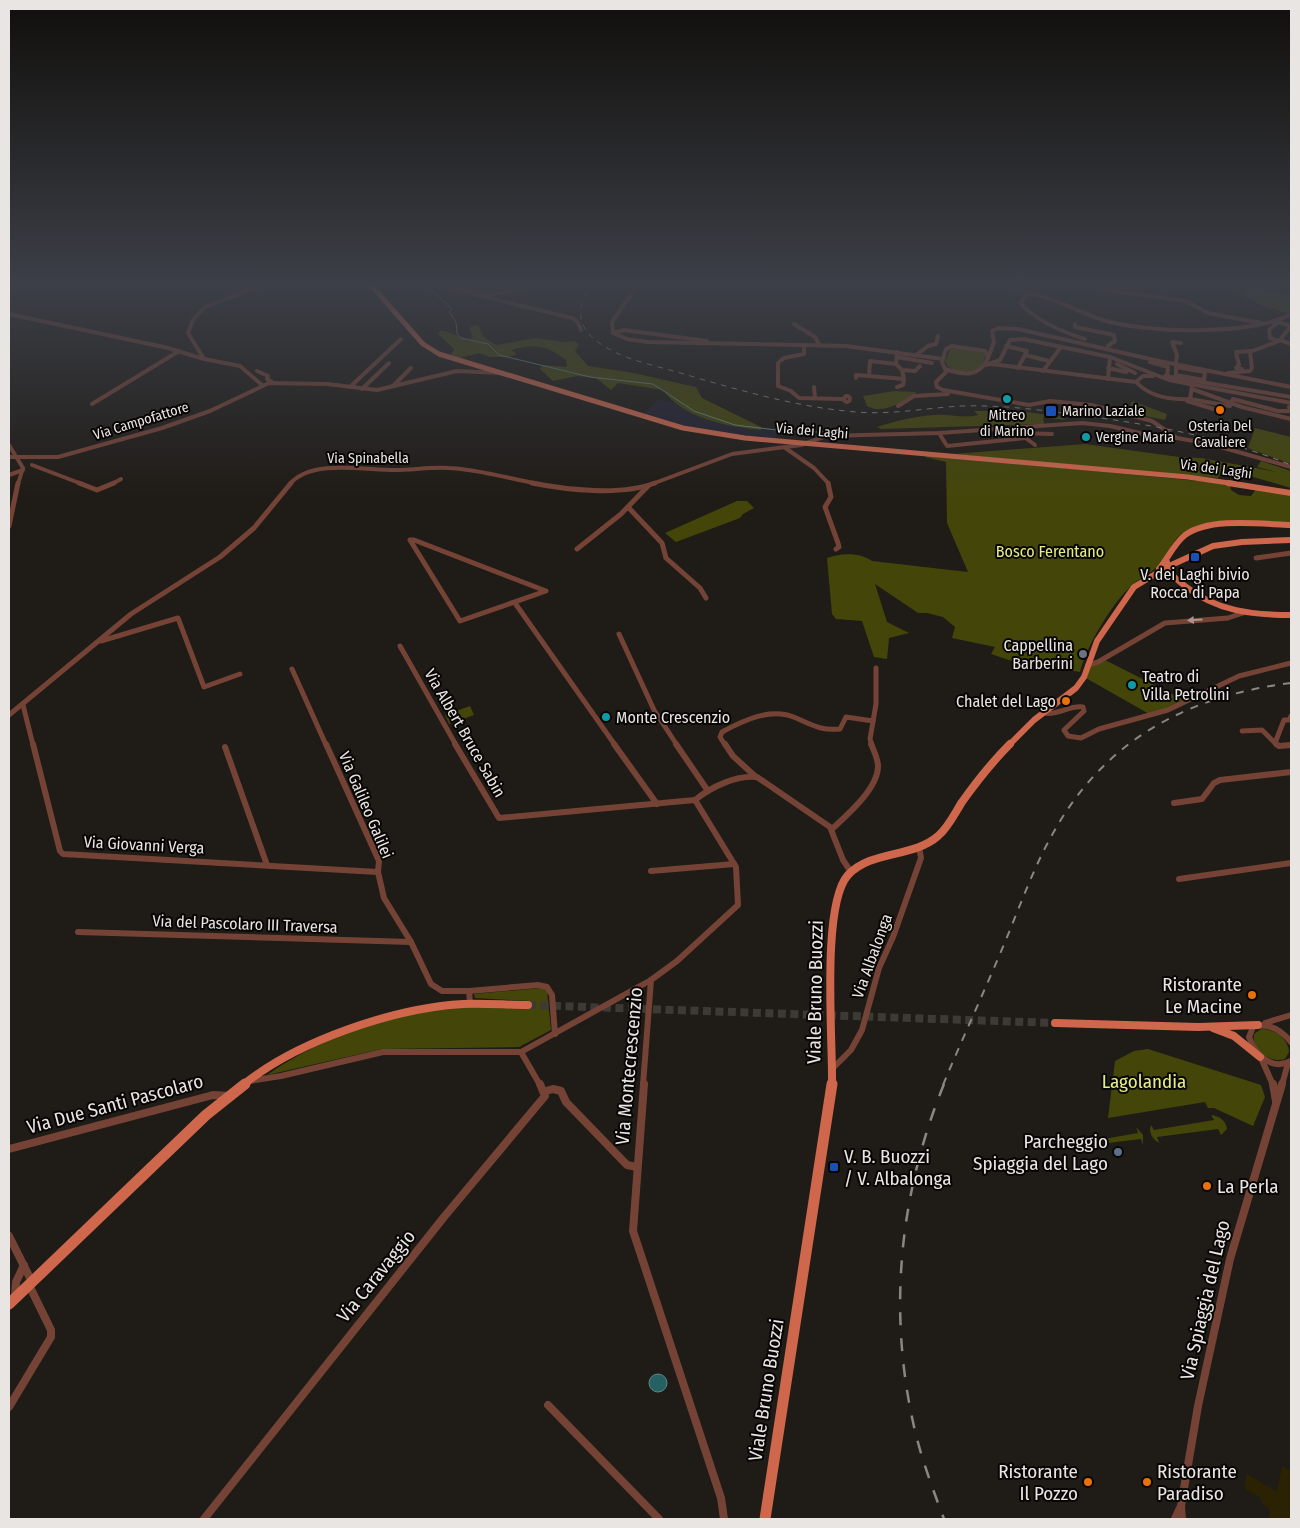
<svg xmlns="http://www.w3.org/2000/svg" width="1300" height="1528" font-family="'Fira Sans Condensed',sans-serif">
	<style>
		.industrial { fill: #232030 }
		.green { fill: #444609 }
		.sand { fill: #2a2202 }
		.water { fill: #256163; stroke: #608989 }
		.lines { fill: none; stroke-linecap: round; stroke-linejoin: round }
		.stream { stroke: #608989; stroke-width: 1 }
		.major-tunnel { stroke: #3d3935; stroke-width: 8; stroke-dasharray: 8 4.5; stroke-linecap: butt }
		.minor-far3 { stroke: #754336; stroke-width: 4 }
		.minor-far2 { stroke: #754336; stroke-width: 5 }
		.minor-far1 { stroke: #754336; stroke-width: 6 }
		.minor { stroke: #754336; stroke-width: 8 }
		.major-far3 { stroke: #ce674c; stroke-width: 5 }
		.major-far2 { stroke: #ce674c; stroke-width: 6 }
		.major-far1 { stroke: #ce674c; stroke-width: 8 }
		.major { stroke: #ce674c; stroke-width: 11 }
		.rail-far2 { stroke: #8a8682; stroke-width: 1; stroke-dasharray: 5.5 5.5; stroke-linecap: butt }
		.rail-far1 { stroke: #8a8682; stroke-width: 2; stroke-dasharray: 8 8; stroke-linecap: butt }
		.rail { stroke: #8a8682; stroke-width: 2.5; stroke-dasharray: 13 13; stroke-linecap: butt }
		.oneway { fill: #ae948c }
		.culture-dot { fill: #0f9aa8; stroke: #080605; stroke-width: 2 }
		.food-dot { fill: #e8710a; stroke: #080605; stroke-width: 2 }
		.transit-dot { fill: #1a4fb4; stroke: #080605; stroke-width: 2 }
		.worship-dot { fill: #6b7280; stroke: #080605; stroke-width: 2 }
		.service-dot { fill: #5c6f8a; stroke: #080605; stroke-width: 2 }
		.labels { text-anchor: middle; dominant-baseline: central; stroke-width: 4; stroke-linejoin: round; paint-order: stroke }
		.far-poi-label { font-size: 14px; fill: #e8e5e2; stroke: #080605; text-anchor: start }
		.far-street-label { font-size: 14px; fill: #e8e5e2; stroke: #080605 }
		.park-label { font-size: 16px; fill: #e6ee81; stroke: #080605 }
		.poi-label { font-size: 16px; fill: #e8e5e2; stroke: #080605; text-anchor: end }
		.street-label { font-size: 16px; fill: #e8e5e2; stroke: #080605 }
		.near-poi-label { font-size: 19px; fill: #e8e5e2; stroke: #080605; text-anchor: end }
		.near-street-label { font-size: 19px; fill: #e8e5e2; stroke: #080605 }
		.near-park-label { font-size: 19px; fill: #e6ee81; stroke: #080605 }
	</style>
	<rect width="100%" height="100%" fill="#1f1b16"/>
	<!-- industrial -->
	<polygon class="industrial" points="658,400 670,401 722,422 742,428 777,431 776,438 707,432 644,413"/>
	<!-- green -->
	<g class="green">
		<polygon points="1252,286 1263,287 1265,292 1272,294 1278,292 1291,297 1291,309 1287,313 1261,305 1238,293"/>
		<path d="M 475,325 L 479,326 C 480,335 489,343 498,345 L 535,338 L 565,342 L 574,341 L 579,344 L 575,351 L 588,366 L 628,372 L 696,387 L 702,398 L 706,400 L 761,427 L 761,430 C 728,427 683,418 663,390 L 618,383 L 611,390 L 596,378 L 577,376 L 553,381 L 540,369 L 542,365 L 567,367 L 566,360 C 547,345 534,343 511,350 L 517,354 L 508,357 L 490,357 L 479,353 L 460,358 L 451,355 L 454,349 L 438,334 L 441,330 L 468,339 L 473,338 L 469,328 Z"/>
		<path d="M 951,348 L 981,351 L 985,355 C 983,375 963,375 948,367 L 945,361 Z"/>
		<path d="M 894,391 L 916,392 L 915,395 C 901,402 883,415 867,406 L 863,396 Z"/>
		<polygon points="1132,401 1167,414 1165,420 1110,409 1128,410"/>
		<path d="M 974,411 L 1019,411 L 1064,417 L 1065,420 L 1043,417 L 1044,424 L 881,429 L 877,427 C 896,421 915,416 935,415 C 950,414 963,419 978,415 Z"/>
		<polygon points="1255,428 1291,437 1291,464 1248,448"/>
		<polygon points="1085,444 1179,457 1201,458 1277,472 1257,467 1261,461 1291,471 1289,472 1291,473 1291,488 1223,468 1218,478 953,454"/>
		<path d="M 928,455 L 1230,484 L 1231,490 L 1239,495 L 1251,496 L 1257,488 L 1291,494 L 1291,524 C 1262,524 1220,519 1192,528 C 1175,533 1170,551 1160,564 C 1151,574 1139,578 1130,587 C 1111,605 1086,647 1080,672 L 1012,661 L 991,654 L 995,647 L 952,638 L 955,627 L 943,617 L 927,613 L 918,613 L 875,584 L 887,622 L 909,633 L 889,638 L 887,659 L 874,657 L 862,621 L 836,619 L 832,614 L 827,558 C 841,553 859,552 872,561 L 968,572 L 947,523 L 946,462 L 925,457 Z"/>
		<polygon points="737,501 747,501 754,508 743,514 740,518 676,542 665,533"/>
		<polygon points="1103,659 1188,702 1151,715 1084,677 1088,665"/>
		<polygon points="470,706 474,715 449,724 445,715"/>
		<path d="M 543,988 L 547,991 L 551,1030 L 519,1047 L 382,1049 L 267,1075 C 320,1038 388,1014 453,1007 C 478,1005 504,1008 529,1008 L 530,1001 L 475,998 L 474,994 Z"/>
		<path d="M 1261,1029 C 1275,1029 1288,1038 1289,1052 L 1285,1059 C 1271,1064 1251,1050 1254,1034 Z"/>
		<polygon points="1148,1049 1261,1085 1265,1097 1253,1126 1214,1108 1208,1108 1205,1102 1108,1118 1115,1061 1134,1051"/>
		<path d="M 1211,1115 C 1220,1116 1226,1121 1227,1129 L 1221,1135 L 1218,1129 L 1157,1137 L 1159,1143 C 1153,1139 1148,1133 1151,1125 L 1154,1130 L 1214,1120 Z"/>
		<polygon points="1136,1127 1143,1135 1143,1145 1141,1139 1100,1144 1102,1150 1095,1142 1095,1134 1098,1140 1138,1133"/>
	</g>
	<!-- sand -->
	<polygon class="sand" points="1282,1466 1291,1471 1291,1519 1269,1519 1270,1510 1262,1504 1260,1497 1245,1489 1246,1473 1277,1492"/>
	<!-- water -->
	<circle class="water" cx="658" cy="1383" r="9"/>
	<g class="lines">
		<!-- stream -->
		<polyline class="stream" points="415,284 431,289 452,309 449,312 456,322 457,333 461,338 488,344 499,355 590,377 653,384 694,411 735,425 793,432 849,432"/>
		<!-- major-tunnel -->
		<polyline class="major-tunnel" points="528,1005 1055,1023"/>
		<!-- minor-far3 -->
		<g class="minor-far3">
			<polyline points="443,284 462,292"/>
			<path d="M 455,284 C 479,301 507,294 533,284"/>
			<polyline points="997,284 1016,287"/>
			<polyline points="1105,290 1186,301 1208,313 1261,323"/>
			<path d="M 1027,293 C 1054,297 1077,312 1103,320 C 1145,333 1252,336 1291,314"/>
			<polyline points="473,294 572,318 577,321 581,330"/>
			<path d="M 1027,295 L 1020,303 C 1037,321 1062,332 1085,339"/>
			<polyline points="9,314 168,348 204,359"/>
			<polygon points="1278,322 1291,326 1279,341 1270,338 1269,330"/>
			<polyline points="794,324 815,337 819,345"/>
			<polyline points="1075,324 1075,327 1114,335 1115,341 1108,346"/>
			<polyline points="613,333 627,339 648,342 846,346 943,359"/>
			<polyline points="613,333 624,330 707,341"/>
			<polyline points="613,333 612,322 638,284"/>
			<polyline points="1280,340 1291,344"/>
			<polyline points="804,345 804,354 784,358 778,363 778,386 791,391 799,398 842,399"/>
			<path d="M 952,346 L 985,351 L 988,358 C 979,378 964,375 945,369 L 942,362 L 946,349 Z"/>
			<polyline points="1006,346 1027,351 1018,368"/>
			<polyline points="897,352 896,364 902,370 915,371 920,366"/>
			<polyline points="916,355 928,346 936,344 938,336"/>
			<polyline points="1025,355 1049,361"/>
			<polyline points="897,357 932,363"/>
			<polyline points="988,358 994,342 992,331 999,328 1018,329 1159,361 1291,387"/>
			<polyline points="1150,362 1168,367 1167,377"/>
			<polyline points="896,364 870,361 869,376 904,379 902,370"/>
			<polyline points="991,364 1136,382"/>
			<polyline points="1117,364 1135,373"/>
			<polyline points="1176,364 1177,355 1172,342 1181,343"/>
			<polyline points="986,365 1000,360 1010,340 1023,339 1110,357 1169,380 1291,403"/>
			<polygon points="1176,367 1205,372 1204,380 1176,375"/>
			<polyline points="1108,368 1126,372 1128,370"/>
			<polyline points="1242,369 1236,368 1239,365 1236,352 1252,351"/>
			<polyline points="257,371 268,376 267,379 272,382"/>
			<polyline points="1043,371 1061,347"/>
			<polyline points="1228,373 1250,371 1252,368 1250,352 1279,341"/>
			<polyline points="1165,376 1291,397"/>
			<polyline points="856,378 856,375 869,376"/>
			<polyline points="1108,379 1110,357"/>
			<polyline points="1136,382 1143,376 1153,376"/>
			<path d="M 1136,382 C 1150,397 1170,400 1190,399 L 1192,386"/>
			<polyline points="262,385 240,366 204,359 188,333 193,320 205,307 265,284"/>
			<polyline points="393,386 411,368"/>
			<polyline points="350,387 401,339"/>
			<polyline points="814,387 815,398"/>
			<polyline points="897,387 903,385 904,379"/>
			<polyline points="362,389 389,363"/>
			<polyline points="1192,389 1242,407 1291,419"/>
			<circle cx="847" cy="399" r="3"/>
			<polyline points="1190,399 1230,406"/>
			<polyline points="1187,401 1224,412"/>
			<polyline points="1231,403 1233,399 1278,411 1291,411 1289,407"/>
			<polyline points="92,404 179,351"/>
			<polyline points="898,406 914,396 948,394"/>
			<polyline points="939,433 947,446 1025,438"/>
			<polyline points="1020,433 1052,434"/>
			<polyline points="1023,436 1035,445"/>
			<polyline points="1177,438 1210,444 1291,467"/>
			<polyline points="9,445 23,468"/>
			<polyline points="784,447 814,468 829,484"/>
			<polyline points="9,457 58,457 162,428 210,411 269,383 327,384 377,390 457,371 501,373"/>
			<polyline points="32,465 82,484"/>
			<polyline points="9,475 23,470"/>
			<polyline points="18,484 23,468"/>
			<polyline points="112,484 121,479"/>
			<path d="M 290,484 C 311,459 365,470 394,470 C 412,470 430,467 448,468 C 478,469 510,479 539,484"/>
			<polyline points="652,484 732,454 801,445 826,436 939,433 1082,423 1110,426 1161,438 1177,438 1152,421 1091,405 1050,401 1029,405 943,390 937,387 936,382 948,370"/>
		</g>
		<!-- minor-far2 -->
		<g class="minor-far2">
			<polyline points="79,483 97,490 114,483"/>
			<path d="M 532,483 C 567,490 622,496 655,483"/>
			<polyline points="828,483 831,497 825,507 838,543 839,547 836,549"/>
			<polyline points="628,507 662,543 666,558 700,588 706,598"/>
			<polyline points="9,526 18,483"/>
			<polygon points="410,540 414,540 546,591 460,621"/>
			<polyline points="577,549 621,514 648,486"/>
			<polyline points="1256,558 1291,553"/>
			<polyline points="515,603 615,745"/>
			<polyline points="619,634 654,710 677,745"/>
			<polyline points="101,641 178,618 204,687 240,674"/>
			<polyline points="400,646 456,745"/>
			<polyline points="1088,665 1098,662 1165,623 1228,618 1243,613"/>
			<polyline points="292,669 326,745"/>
			<polyline points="23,705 33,745"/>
			<path d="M 1044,713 C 1058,716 1069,705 1083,707 L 1084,711 L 1064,730 L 1068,736 L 1081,738 L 1099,729 L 1168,710 L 1239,676 L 1291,663"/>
			<polyline points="9,715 131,614 220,557 254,528 291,483"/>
			<polyline points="1242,731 1262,730 1275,743"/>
			<path d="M 725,745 L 720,737 L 722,732 C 744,720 771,707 796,718 C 812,725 821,731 840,729 L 846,717 L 873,721"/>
			<polyline points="872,745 870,739 876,704 876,668"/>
			<polyline points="1278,745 1275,743 1284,720 1289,720 1291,716"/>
		</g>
		<!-- minor-far1 -->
		<g class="minor-far1">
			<polyline points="33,744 60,851 63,854 378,872"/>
			<polyline points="326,744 379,861 378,872 384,898 411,942 431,984 442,991 469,991 470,1003"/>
			<polyline points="455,744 499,818 695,800"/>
			<polyline points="614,744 657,804"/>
			<polyline points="676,744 708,791"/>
			<polyline points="725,744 733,756 756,777"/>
			<polyline points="1276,744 1279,746 1291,745"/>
			<polyline points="225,747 267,865"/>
			<polyline points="1174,803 1202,799 1214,783 1220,780 1291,772"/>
			<path d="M 832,829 C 847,815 878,789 878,766 C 878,759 874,751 871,744"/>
			<polyline points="651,871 734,864"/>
			<polyline points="1179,879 1291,863"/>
			<polyline points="78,932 411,942"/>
			<polyline points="469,991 538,985 547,987 552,995 555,1034"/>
			<polyline points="1265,1023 1291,1015"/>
			<path d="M 1291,1042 C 1281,1030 1269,1022 1253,1027 L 1249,1037 C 1255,1055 1272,1071 1291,1061"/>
			<polyline points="521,1052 540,1085"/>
			<polyline points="1261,1058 1273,1085"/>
			<polyline points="833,1068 851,1050 862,1030 879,968 893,937 921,858 919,847"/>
			<path d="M 249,1081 L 281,1076 L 383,1052 L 521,1052 L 651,980 L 677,961 L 738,905 L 736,867 L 695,800 C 711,787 736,775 757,777 L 830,827 L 843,860 L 851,872"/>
			<polyline points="643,1085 651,980"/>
			<polyline points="1282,1085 1288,1063"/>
		</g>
		<!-- minor -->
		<g class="minor">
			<polyline points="644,1084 633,1231 721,1498 724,1519"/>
			<polyline points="1273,1084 1276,1101"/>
			<polyline points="546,1091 553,1089 561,1091 566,1102 627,1165 637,1167"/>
			<polyline points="9,1149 213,1095 230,1096"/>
			<polyline points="9,1236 32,1282"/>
			<polyline points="15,1296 16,1282 24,1265"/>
			<polyline points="548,1405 659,1519"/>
			<polyline points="9,1407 51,1337 51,1330 29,1285"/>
			<polyline points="204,1519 444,1217 545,1096 540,1084"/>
			<polyline points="1175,1519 1180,1508"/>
			<polyline points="1182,1519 1181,1506 1198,1406 1230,1259 1282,1084"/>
		</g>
		<!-- major-far3 -->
		<polyline class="major-far3" points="370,284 423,344 439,354 683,428 745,438 1188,477 1236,484"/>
		<!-- major-far2 -->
		<g class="major-far2">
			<polyline points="1228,483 1291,493"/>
			<path d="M 1167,562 C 1168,573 1177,580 1185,586 C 1216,611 1252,615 1291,615"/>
			<path d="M 1159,569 C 1168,558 1174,544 1185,535 C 1210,517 1261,524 1291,525"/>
			<polyline points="1009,745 1034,720 1076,688 1084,677 1097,641 1134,587 1167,567 1213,546 1242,542 1291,540"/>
		</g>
		<!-- major-far1 -->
		<g class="major-far1">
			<polyline points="1055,1023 1198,1027 1258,1025"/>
			<polyline points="1213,1028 1234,1036 1260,1057"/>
			<path d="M 243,1085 C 297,1041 394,1008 463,1004 C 484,1003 507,1005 528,1005"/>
			<path d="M 832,1085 C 833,1041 821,905 848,875 C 871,850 913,858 938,836 C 948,828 955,813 962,802 C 977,781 992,762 1010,744"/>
		</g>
		<!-- major -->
		<g class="major">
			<polyline points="9,1304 206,1115 245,1084"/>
			<polyline points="765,1519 832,1084"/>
		</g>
		<!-- rail-far2 -->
		<path class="rail-far2" d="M 593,284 C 578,301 575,323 594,339 C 617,358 649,364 677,372 C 735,389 795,407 856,412 C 891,415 926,408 961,406 C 993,405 1024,408 1055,412 C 1136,422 1215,434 1291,465"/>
		<!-- rail-far1 -->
		<path class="rail-far1" d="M 943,1085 C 963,1037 985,990 1005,942 C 1020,906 1033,869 1052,835 C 1104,740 1187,696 1291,683"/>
		<!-- rail -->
		<path class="rail" d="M 944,1084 C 900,1192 888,1308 913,1422 C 920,1455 932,1487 944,1519"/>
	</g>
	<!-- one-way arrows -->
	<defs><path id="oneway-solid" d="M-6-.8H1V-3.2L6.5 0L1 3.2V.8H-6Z" transform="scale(1.25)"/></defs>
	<use class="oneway" href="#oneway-solid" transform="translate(1195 620) rotate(176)"/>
	<!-- sky -->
	<linearGradient id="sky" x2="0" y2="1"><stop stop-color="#110f0c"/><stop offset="0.57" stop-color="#3c3f47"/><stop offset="1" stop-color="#3c3f47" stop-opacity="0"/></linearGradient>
	<rect width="1300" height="498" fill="url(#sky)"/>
	<!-- markers -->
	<g class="culture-dot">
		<circle cx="1007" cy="399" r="5"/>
		<circle cx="1086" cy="437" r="5"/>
		<circle cx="1132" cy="685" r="5"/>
		<circle cx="606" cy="717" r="5"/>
	</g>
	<g class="food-dot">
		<circle cx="1220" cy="410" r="5"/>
		<circle cx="1066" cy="701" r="5"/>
		<circle cx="1252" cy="995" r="5"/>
		<circle cx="1207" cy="1186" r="5"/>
		<circle cx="1088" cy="1482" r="5"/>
		<circle cx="1147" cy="1482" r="5"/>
	</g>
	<g class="transit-dot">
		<rect x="1045" y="405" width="12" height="12" rx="2.5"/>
		<rect x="1190" y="552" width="10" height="10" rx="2.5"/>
		<rect x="829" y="1162" width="10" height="10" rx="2.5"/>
	</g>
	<circle class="worship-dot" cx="1083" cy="654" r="5"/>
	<circle class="service-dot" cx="1118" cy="1152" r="5"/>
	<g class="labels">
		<!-- far-poi labels -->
		<g class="far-poi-label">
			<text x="1062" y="411">Marino Laziale</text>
			<text x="1007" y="415" text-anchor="middle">Mitreo<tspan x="1007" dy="16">di Marino</tspan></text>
			<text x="1220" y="426" text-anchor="middle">Osteria Del<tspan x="1220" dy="16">Cavaliere</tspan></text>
			<text x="1096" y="437">Vergine Maria</text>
		</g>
		<!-- far-street labels -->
		<g class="far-street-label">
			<text transform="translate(141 421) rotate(-17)">Via Campofattore</text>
			<text transform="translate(812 431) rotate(5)">Via dei Laghi</text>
			<text x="368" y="458">Via Spinabella</text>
			<text transform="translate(1216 469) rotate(8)">Via dei Laghi</text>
		</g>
		<!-- park labels -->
		<g class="park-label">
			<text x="1050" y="551">Bosco Ferentano</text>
		</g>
		<!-- poi labels -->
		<g class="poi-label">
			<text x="1195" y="574" text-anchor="middle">V. dei Laghi bivio<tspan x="1195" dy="18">Rocca di Papa</tspan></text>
			<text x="1073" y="645">Cappellina<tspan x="1073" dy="18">Barberini</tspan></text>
			<text x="1142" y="676" text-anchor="start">Teatro di<tspan x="1142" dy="18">Villa Petrolini</tspan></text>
			<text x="1056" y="701">Chalet del Lago</text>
			<text x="616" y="717" text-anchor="start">Monte Crescenzio</text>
		</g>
		<!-- street labels -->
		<g class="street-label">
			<text transform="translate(465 733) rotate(60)">Via Albert Bruce Sabin</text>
			<text transform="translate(366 805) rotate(67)">Via Galileo Galilei</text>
			<text transform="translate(144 845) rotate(3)">Via Giovanni Verga</text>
			<text transform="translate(245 924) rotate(2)">Via del Pascolaro III Traversa</text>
			<text transform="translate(872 956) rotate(-70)">Via Albalonga</text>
		</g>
		<!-- near-poi labels -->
		<g class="near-poi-label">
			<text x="1242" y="984">Ristorante<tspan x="1242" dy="22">Le Macine</tspan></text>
			<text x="1108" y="1141">Parcheggio<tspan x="1108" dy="22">Spiaggia del Lago</tspan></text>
			<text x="844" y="1156" text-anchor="start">V. B. Buozzi<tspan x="844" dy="22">/ V. Albalonga</tspan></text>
			<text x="1217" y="1186" text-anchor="start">La Perla</text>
			<text x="1078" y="1471">Ristorante<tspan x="1078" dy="22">Il Pozzo</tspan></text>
			<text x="1157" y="1471" text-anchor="start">Ristorante<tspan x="1157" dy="22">Paradiso</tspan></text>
		</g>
		<!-- near-street labels -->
		<g class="near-street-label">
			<text transform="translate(815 992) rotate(-89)">Viale Bruno Buozzi</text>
			<text transform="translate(629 1066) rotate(-85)">Via Montecrescenzio</text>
			<text transform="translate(115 1104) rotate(-15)">Via Due Santi Pascolaro</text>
			<text transform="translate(376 1276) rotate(-51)">Via Caravaggio</text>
			<text transform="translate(1205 1300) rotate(-77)">Via Spiaggia del Lago</text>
			<text transform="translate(766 1390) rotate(-81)">Viale Bruno Buozzi</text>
		</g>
		<!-- near-park labels -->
		<g class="near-park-label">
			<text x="1144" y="1081">Lagolandia</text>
		</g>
	</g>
	<!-- border -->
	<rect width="1300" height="1528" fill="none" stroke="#e8e5e2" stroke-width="20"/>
</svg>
